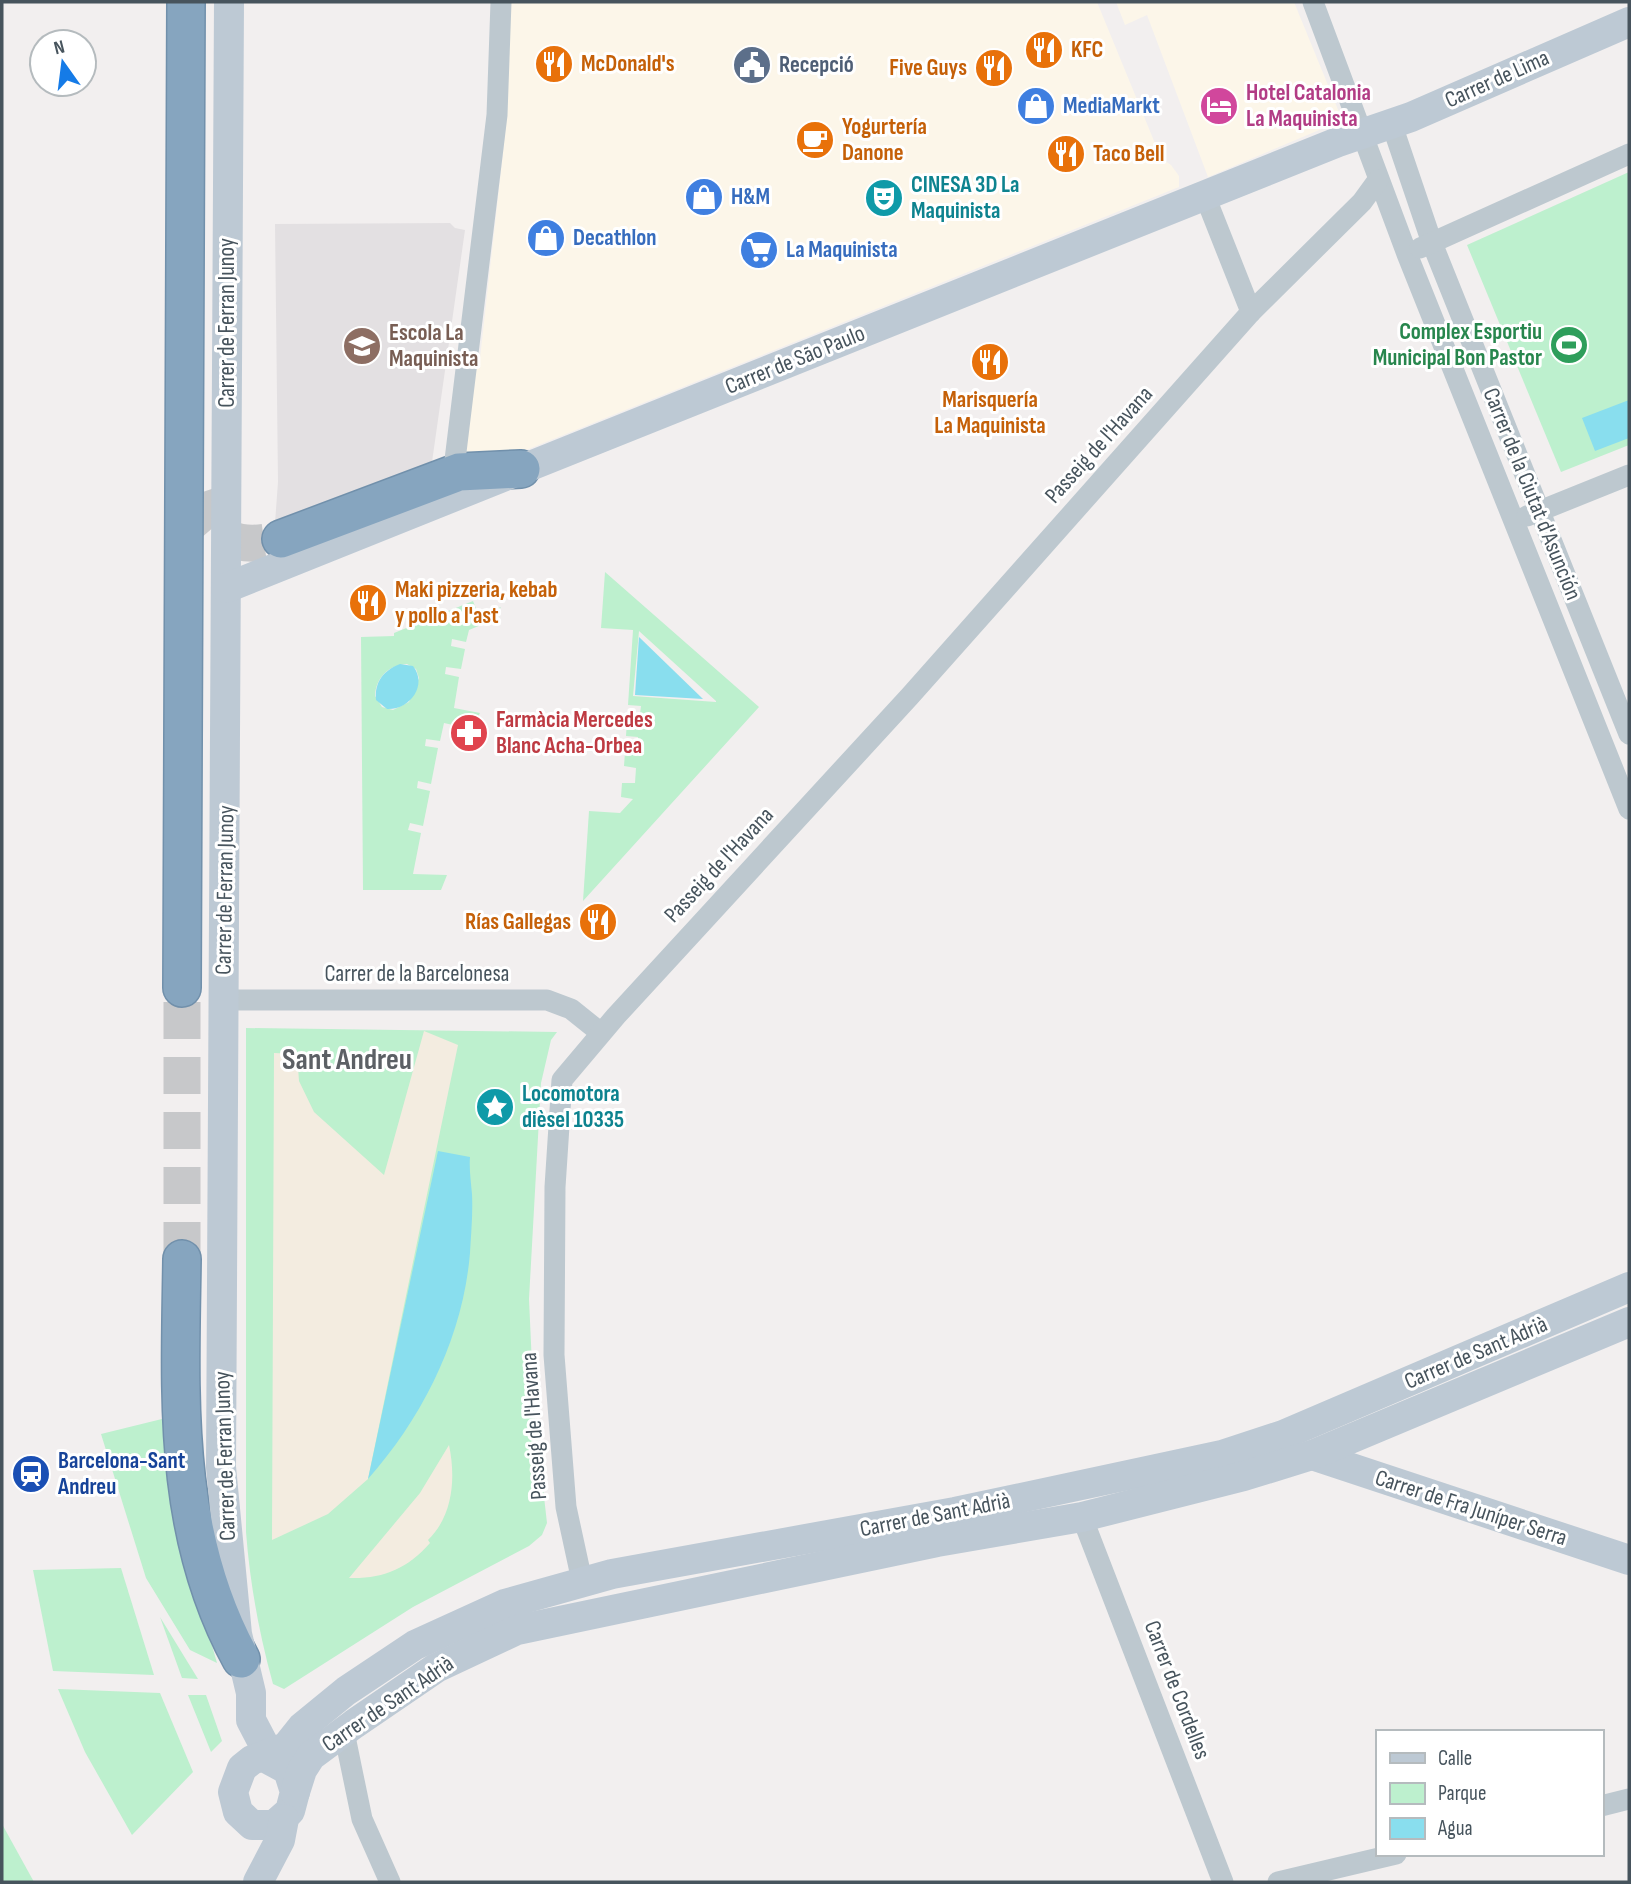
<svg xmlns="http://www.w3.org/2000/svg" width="1631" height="1884" font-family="'Sofia Sans Condensed',sans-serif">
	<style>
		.commercial { fill: #fcf6e9 }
		.education { fill: #e3e0e2 }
		.green { fill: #bdf0ce; fill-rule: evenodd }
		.sand { fill: #f3ece0 }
		.water { fill: #89deee }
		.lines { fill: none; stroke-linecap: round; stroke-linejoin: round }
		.highway-tunnel { stroke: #c7c8ca; stroke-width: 37; stroke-dasharray: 37 18; stroke-linecap: butt }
		.highway-casing { stroke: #7190ab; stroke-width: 40 }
		.street { stroke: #bdc8cf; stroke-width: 21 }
		.secondary { stroke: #bdc9d4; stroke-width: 30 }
		.highway { stroke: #86a5bf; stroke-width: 37 }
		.labels { text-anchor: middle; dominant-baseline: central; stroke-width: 6; stroke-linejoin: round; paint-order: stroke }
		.food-label { font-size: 23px; font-weight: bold; fill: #c56008; stroke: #fff; text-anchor: start }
		.service-label { font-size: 23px; font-weight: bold; fill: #4e5e75; stroke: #fff; text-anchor: start }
		.street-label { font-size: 23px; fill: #47545d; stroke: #fff }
		.hotel-label { font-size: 23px; font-weight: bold; fill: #b23c85; stroke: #fff; text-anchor: start }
		.shop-label { font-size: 23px; font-weight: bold; fill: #366cbe; stroke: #fff; text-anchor: start }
		.culture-label { font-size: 23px; font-weight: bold; fill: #0d838f; stroke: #fff; text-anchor: start }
		.leisure-label { font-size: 23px; font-weight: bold; fill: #27864d; stroke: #fff; text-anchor: end }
		.education-label { font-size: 23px; font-weight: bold; fill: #785e54; stroke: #fff; text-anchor: start }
		.health-label { font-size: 23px; font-weight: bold; fill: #be3a42; stroke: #fff; text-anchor: start }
		.transit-label { font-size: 23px; font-weight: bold; fill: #164399; stroke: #fff; text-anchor: start }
		.district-label { font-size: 30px; font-weight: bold; fill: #5c6065; stroke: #fff }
	</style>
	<rect width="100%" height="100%" fill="#f2efef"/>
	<!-- commercial -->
	<g class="commercial">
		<polygon points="509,2 1097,2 1161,158 1171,165 1179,176 1179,187 526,450 472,457 465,455 469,379 479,367 505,135"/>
		<polygon points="1116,2 1294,2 1339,112 1336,123 1208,177 1147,15 1125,25"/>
	</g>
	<!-- education -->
	<polygon class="education" points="450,223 455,228 465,230 432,462 275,523 278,482 275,224"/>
	<!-- green -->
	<g class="green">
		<polygon points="1629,172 1629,445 1561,472 1467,245"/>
		<path d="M 605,572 L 759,707 L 583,901 L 589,811 L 620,813 L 633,799 L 621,797 L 622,783 L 635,783 L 636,768 L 624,766 L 625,752 L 637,752 L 638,737 L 626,736 L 627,721 L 639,722 L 641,706 L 628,705 L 633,630 L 601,628 ZM 639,631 L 716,701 L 716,702 L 633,696 Z"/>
		<path d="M 473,601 L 479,616 L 501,607 L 493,620 L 469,630 L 466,642 L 452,639 L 451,646 L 465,649 L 461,669 L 446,667 L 445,674 L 459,677 L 454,708 L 480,713 L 471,729 L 444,723 L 440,741 L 426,739 L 425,746 L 438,748 L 431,784 L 418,781 L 417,788 L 430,791 L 423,826 L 410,823 L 408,830 L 421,833 L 413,874 L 447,875 L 441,890 L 363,890 L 361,637 L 394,636 L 394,633 ZM 407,664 L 416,669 L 419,678 L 409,702 L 393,710 L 382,707 L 375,696 C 376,677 389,665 407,664 Z"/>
		<path d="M 246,1028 L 557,1032 L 551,1040 L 541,1083 L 529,1299 L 534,1409 L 547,1523 L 542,1535 L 529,1546 L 413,1607 L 284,1689 L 273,1684 C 259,1633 250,1584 246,1532 Z"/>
		<polygon points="170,1417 209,1635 217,1663 190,1650 146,1578 101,1434"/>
		<polygon points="121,1568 154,1675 53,1671 33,1570"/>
		<polygon points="160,1617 198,1679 182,1678"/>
		<polygon points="58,1689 160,1693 193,1772 132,1835 85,1752"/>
		<polygon points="188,1695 206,1695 222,1741 211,1752"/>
		<polygon points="2,1824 34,1882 2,1882"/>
	</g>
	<!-- sand -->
	<g class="sand">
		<polygon points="424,1031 458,1045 368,1479 328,1514 272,1540 274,1053 297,1054 299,1081 314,1112 384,1175"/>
		<path d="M 449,1445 C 456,1478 453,1516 428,1540 L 430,1543 C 407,1569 383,1579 349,1578 L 420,1493 Z"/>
	</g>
	<!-- water -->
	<g class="water">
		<polygon points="1629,400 1629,438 1595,451 1582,418"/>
		<polygon points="639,637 703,699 635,695"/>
		<path d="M 400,664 L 413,666 C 428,685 410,710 387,709 L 376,700 C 374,682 384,670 400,664 Z"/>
		<path d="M 438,1151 L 470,1157 C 469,1169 471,1182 472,1194 C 473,1214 471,1234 470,1253 C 463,1337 423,1417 368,1479 Z"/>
	</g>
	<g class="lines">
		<!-- highway-tunnel -->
		<g class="highway-tunnel">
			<path d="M 197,494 C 212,538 235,551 281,539"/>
			<polyline points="182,1259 182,988"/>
		</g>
		<defs>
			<g id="highway">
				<polyline points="281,539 459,472 521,469"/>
				<polyline points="182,988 186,2"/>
				<path d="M 182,1259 C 180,1398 172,1533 241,1659"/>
			</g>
		</defs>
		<!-- highway casing -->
		<use href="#highway" class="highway-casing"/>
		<!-- street -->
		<g class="street">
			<polyline points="1313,2 1407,254 1629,809"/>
			<polyline points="1392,125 1432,243 1629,734"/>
			<polyline points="1205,196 1251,312"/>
			<polyline points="1420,248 1629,154"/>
			<polyline points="462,479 455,460 497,115 501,2"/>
			<polyline points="1527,516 1629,475"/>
			<polyline points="223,1000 547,1000 571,1009 601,1033"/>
			<polyline points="1082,1517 1223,1882"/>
			<polyline points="582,1581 566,1507 554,1355 555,1187 562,1080 616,1016 910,696 1251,312 1362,202 1378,180"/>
			<polyline points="344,1732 362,1819 390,1882"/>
			<polyline points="1601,1806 1629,1799"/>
			<polyline points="1278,1882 1396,1854"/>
		</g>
		<!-- secondary -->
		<g class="secondary">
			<polyline points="229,2 221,1467 237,1634 251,1693 251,1720 263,1743 282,1764"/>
			<polyline points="226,588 1338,142 1411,117 1629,22"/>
			<polyline points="1312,1455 1629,1560"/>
			<polyline points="266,1758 288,1770 295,1792 290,1811 274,1825 252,1825 238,1812 233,1792 242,1768 252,1760 286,1747 302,1727 346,1691 415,1645 505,1604 612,1574 955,1512 1222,1455 1283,1435 1629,1287"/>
			<polyline points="295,1792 302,1770 311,1756 354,1724 436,1668 517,1630 937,1542 1082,1517 1244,1476 1312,1455 1629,1322"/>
			<polyline points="258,1882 280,1840 284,1819"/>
		</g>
		<!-- highway -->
		<use href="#highway" class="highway"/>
	</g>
	<!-- icons -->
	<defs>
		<symbol id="restaurant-disc" viewBox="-11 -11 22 22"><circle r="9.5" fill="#e8710a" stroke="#fff"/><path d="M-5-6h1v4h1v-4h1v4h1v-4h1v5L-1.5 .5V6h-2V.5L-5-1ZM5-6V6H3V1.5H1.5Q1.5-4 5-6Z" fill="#fff"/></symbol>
		<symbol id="civic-disc" viewBox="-11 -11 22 22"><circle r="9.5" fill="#5c6f8a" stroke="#fff"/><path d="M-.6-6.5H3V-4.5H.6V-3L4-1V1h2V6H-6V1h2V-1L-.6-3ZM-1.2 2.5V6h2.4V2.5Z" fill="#fff"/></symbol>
		<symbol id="shop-disc" viewBox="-11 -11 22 22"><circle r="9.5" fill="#3f7fe0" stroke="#fff"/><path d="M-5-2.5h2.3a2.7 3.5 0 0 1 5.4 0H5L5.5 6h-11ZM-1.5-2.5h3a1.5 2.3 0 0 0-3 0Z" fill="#fff"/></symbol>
		<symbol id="hotel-disc" viewBox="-11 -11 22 22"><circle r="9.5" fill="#d1479c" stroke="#fff"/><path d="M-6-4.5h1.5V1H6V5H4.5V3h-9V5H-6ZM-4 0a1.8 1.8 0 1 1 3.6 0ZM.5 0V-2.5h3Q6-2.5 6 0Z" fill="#fff"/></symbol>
		<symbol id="cafe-disc" viewBox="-11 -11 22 22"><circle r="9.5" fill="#e8710a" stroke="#fff"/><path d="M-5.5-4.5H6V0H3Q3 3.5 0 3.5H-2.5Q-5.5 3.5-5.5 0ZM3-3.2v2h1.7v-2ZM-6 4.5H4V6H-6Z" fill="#fff"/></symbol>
		<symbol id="theatre-disc" viewBox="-11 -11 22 22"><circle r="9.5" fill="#0f9aa8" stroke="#fff"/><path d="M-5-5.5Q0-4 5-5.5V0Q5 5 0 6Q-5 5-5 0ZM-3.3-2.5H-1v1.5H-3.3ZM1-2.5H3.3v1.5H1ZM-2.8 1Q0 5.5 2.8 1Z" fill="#fff"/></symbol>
		<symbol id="supermarket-disc" viewBox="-11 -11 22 22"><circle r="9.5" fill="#3f7fe0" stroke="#fff"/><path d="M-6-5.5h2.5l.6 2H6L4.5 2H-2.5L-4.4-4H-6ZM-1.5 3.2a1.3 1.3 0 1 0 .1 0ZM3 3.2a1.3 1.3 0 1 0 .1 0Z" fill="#fff"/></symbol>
		<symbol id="stadium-disc" viewBox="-11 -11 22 22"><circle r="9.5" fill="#2e9e5b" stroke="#fff"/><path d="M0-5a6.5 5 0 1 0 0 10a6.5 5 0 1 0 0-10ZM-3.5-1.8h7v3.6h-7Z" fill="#fff"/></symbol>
		<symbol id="school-disc" viewBox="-11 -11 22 22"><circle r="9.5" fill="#8d6e63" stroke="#fff"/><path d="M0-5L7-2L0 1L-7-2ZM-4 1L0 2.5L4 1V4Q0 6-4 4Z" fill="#fff"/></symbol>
		<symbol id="pharmacy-disc" viewBox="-11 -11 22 22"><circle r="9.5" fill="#e0444e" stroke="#fff"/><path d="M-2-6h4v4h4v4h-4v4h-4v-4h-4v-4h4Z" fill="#fff"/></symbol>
		<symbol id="sight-disc" viewBox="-11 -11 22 22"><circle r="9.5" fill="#0f9aa8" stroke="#fff"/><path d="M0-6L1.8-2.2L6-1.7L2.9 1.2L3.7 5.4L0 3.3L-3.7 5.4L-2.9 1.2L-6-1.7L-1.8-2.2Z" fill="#fff"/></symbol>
		<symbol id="station-disc" viewBox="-11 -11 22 22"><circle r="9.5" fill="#1a4fb4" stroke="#fff"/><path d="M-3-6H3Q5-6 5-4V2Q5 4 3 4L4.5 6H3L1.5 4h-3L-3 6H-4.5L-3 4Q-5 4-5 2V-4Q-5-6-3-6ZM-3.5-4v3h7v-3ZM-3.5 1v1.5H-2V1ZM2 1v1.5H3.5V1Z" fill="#fff"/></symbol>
	</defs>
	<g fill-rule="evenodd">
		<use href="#restaurant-disc" x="1022" y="28" width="44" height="44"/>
		<use href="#restaurant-disc" x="532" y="42" width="44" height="44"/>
		<use href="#civic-disc" x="730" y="43" width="44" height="44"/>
		<use href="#restaurant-disc" x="972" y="46" width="44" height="44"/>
		<use href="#shop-disc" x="1014" y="84" width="44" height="44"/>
		<use href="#hotel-disc" x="1197" y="84" width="44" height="44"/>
		<use href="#cafe-disc" x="793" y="118" width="44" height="44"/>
		<use href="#restaurant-disc" x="1044" y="132" width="44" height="44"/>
		<use href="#shop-disc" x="682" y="175" width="44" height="44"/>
		<use href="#theatre-disc" x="862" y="176" width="44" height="44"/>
		<use href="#shop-disc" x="524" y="216" width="44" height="44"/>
		<use href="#supermarket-disc" x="737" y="228" width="44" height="44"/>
		<use href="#stadium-disc" x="1547" y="323" width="44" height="44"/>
		<use href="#school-disc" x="340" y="324" width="44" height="44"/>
		<use href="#restaurant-disc" x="968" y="340" width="44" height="44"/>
		<use href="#restaurant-disc" x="346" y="581" width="44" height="44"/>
		<use href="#pharmacy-disc" x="447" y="711" width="44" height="44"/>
		<use href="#restaurant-disc" x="576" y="900" width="44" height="44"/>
		<use href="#sight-disc" x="473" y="1085" width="44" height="44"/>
		<use href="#station-disc" x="9" y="1452" width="44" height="44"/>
	</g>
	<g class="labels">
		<!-- food labels -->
		<g class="food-label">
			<text x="1071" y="50">KFC</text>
			<text x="581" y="64">McDonald's</text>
			<text x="967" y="68" text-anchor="end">Five Guys</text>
			<text x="842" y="127">Yogurtería<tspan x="842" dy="26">Danone</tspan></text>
			<text x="1093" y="154">Taco Bell</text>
			<text x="990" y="400" text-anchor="middle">Marisquería<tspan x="990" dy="26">La Maquinista</tspan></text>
			<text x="395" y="590">Maki pizzeria, kebab<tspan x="395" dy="26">y pollo a l'ast</tspan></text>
			<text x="571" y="922" text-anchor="end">Rías Gallegas</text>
		</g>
		<!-- service labels -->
		<g class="service-label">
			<text x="779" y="65">Recepció</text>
		</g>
		<!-- street labels -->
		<g class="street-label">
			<text transform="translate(1497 79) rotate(-24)">Carrer de Lima</text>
			<text transform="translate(227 323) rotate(-90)">Carrer de Ferran Junoy</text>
			<text transform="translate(795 360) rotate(-22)">Carrer de São Paulo</text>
			<text transform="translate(1099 445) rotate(-48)">Passeig de l'Havana</text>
			<text transform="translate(1532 494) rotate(68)">Carrer de la Ciutat d'Asunción</text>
			<text transform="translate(719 865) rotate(-47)">Passeig de l'Havana</text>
			<text transform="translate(225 890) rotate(-89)">Carrer de Ferran Junoy</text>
			<text x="417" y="974">Carrer de la Barcelonesa</text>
			<text transform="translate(1476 1353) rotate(-23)">Carrer de Sant Adrià</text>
			<text transform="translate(534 1426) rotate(-94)">Passeig de l'Havana</text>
			<text transform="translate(225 1456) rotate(-92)">Carrer de Ferran Junoy</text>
			<text transform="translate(1471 1508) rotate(18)">Carrer de Fra Juníper Serra</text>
			<text transform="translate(935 1515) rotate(-11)">Carrer de Sant Adrià</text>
			<text transform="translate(1177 1690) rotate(69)">Carrer de Cordelles</text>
			<text transform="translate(388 1704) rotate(-34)">Carrer de Sant Adrià</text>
		</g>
		<!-- hotel labels -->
		<g class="hotel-label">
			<text x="1246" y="93">Hotel Catalonia<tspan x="1246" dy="26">La Maquinista</tspan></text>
		</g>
		<!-- shop labels -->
		<g class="shop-label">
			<text x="1063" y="106">MediaMarkt</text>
			<text x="731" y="197">H&amp;M</text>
			<text x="573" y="238">Decathlon</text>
			<text x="786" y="250">La Maquinista</text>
		</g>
		<!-- culture labels -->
		<g class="culture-label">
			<text x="911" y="185">CINESA 3D La<tspan x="911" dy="26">Maquinista</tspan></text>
			<text x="522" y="1094">Locomotora<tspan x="522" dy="26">dièsel 10335</tspan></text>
		</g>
		<!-- leisure labels -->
		<g class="leisure-label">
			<text x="1542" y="332">Complex Esportiu<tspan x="1542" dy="26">Municipal Bon Pastor</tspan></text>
		</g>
		<!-- education labels -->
		<g class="education-label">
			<text x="389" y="333">Escola La<tspan x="389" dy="26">Maquinista</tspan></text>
		</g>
		<!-- health labels -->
		<g class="health-label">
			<text x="496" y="720">Farmàcia Mercedes<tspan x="496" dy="26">Blanc Acha-Orbea</tspan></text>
		</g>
		<!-- transit labels -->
		<g class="transit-label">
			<text x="58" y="1461">Barcelona-Sant<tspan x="58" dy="26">Andreu</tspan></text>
		</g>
		<!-- district labels -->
		<g class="district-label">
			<text x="347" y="1060">Sant Andreu</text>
		</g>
	</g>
	<!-- border -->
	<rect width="1631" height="1884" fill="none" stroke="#47545d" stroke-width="7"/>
	<!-- legend -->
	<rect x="1376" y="1730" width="228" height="126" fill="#ffffff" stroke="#b5bbbe" stroke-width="2"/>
	<rect x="1390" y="1753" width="35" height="10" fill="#bdc9d4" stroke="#b5bbbe" stroke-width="2"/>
	<text x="1438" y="1765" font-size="21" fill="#47545d">Calle</text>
	<rect x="1390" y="1783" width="35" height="21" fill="#bdf0ce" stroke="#b5bbbe" stroke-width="2"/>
	<text x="1438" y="1800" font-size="21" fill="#47545d">Parque</text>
	<rect x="1390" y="1818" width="35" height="21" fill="#89deee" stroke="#b5bbbe" stroke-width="2"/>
	<text x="1438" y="1835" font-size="21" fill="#47545d">Agua</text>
	<!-- north arrow -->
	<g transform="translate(63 63) rotate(346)"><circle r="33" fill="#ffffff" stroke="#b5bbbe" stroke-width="2"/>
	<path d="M0-5L12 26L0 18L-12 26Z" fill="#157be7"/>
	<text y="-10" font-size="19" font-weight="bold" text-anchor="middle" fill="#47545d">N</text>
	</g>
</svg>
